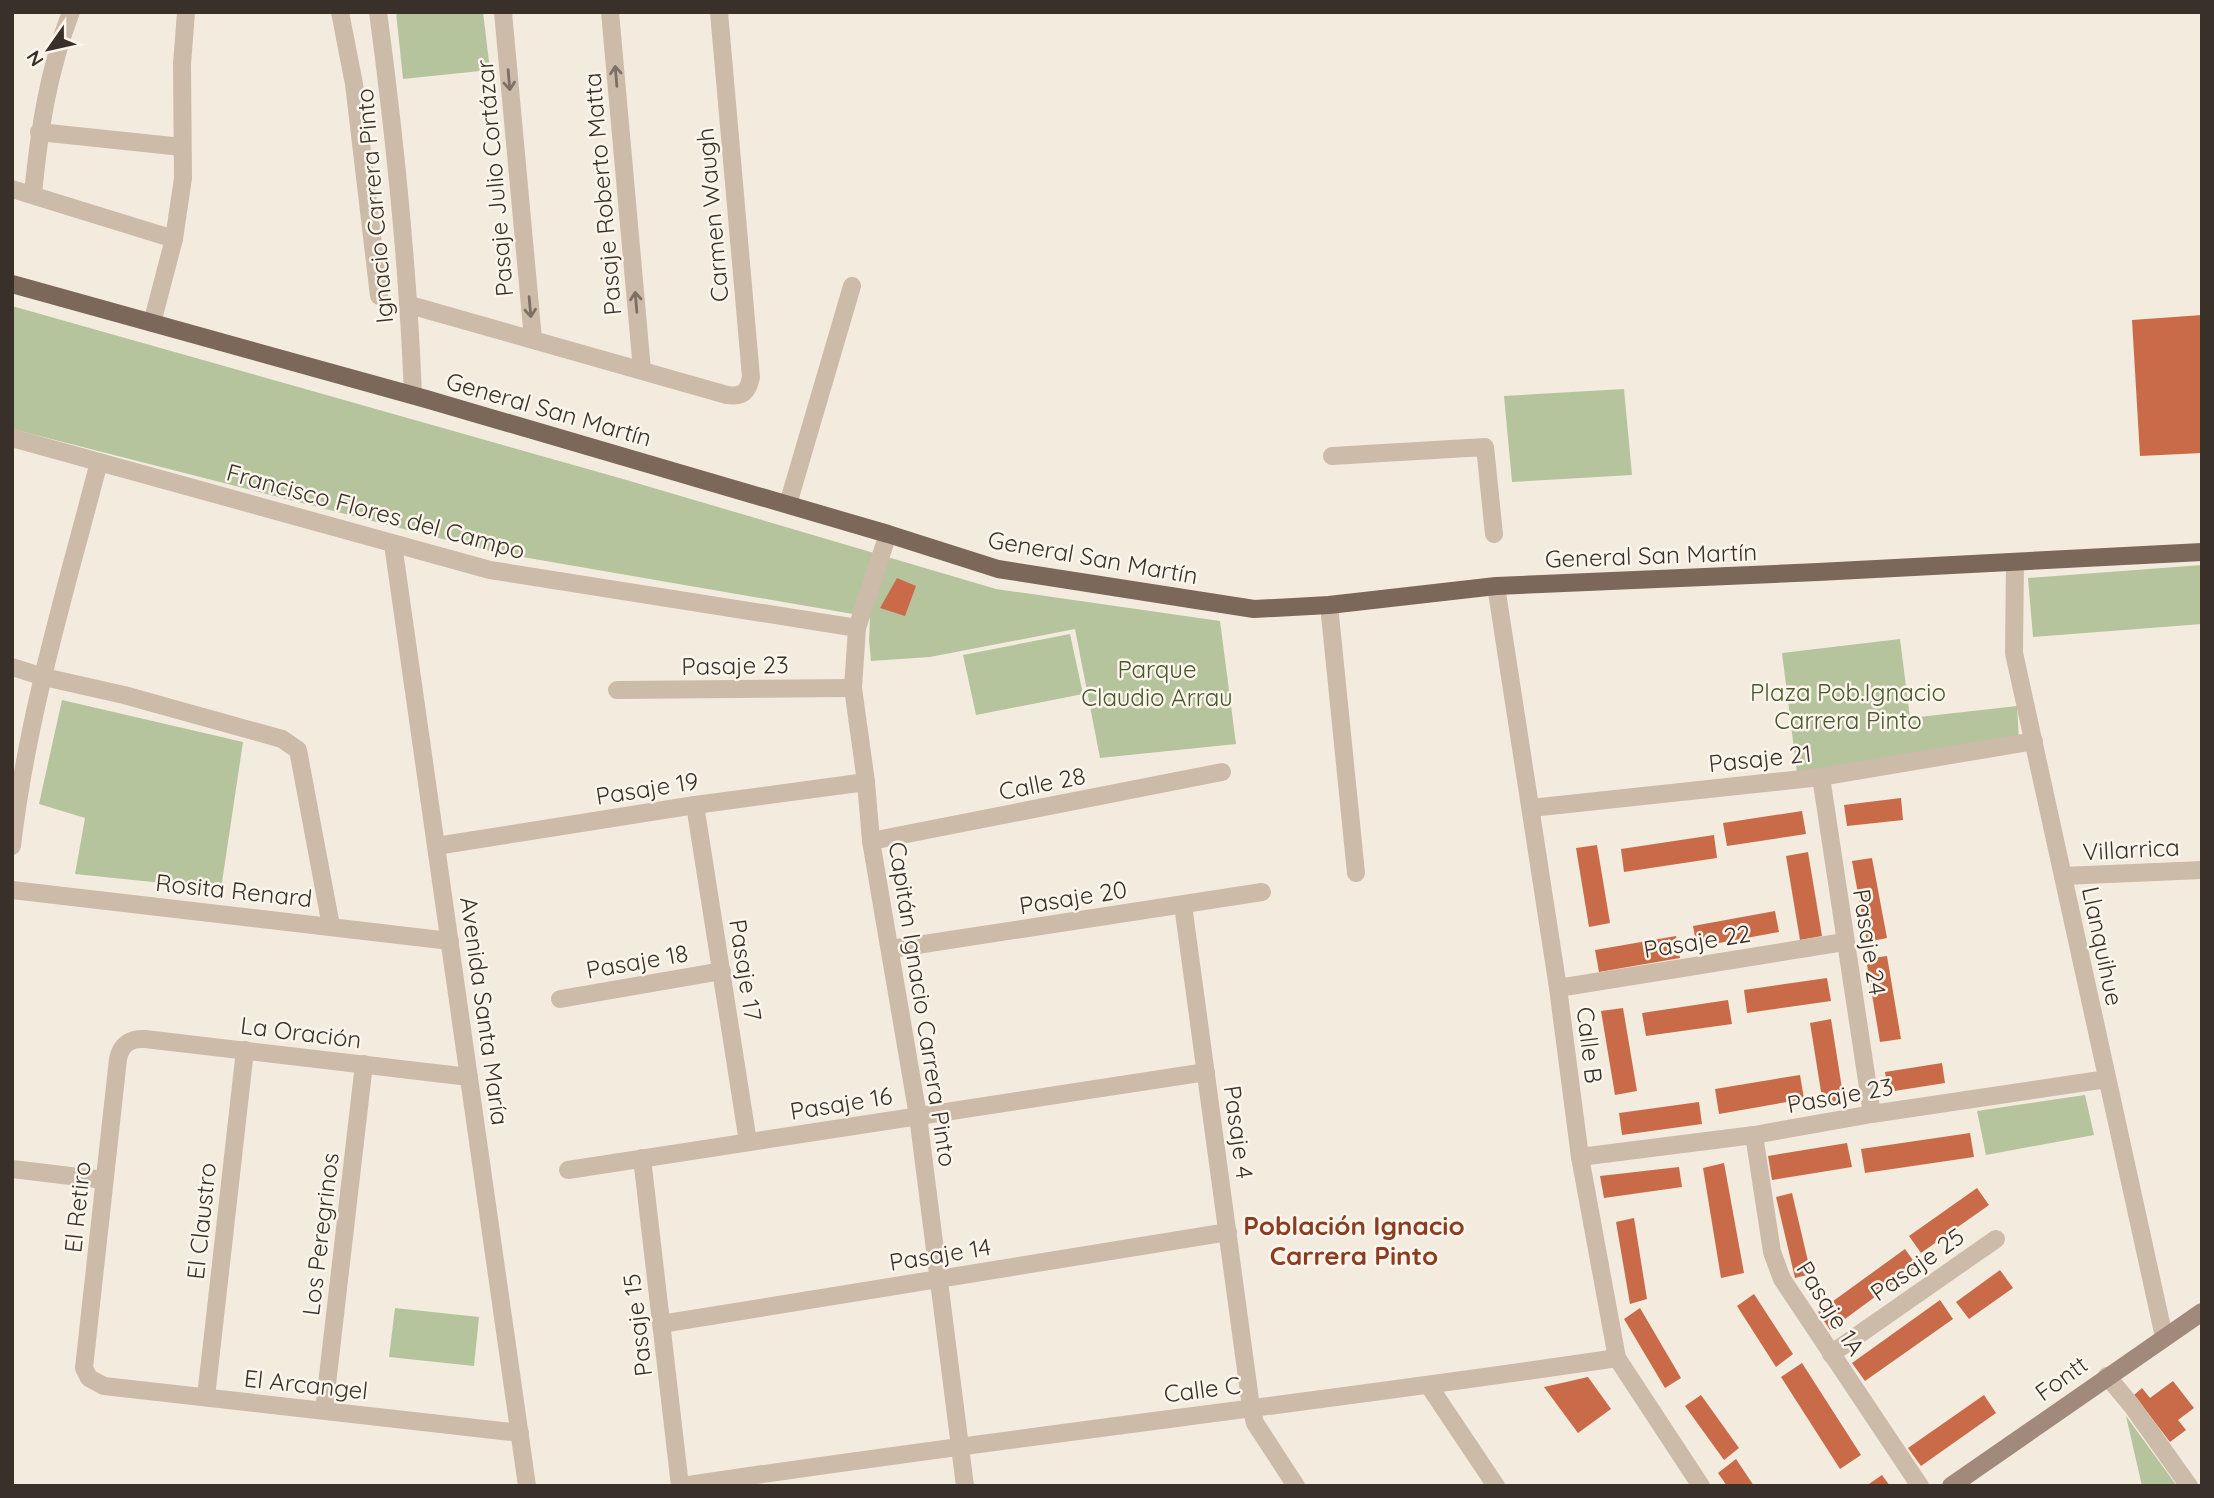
<svg xmlns="http://www.w3.org/2000/svg" width="2214" height="1498" font-family="Quicksand,sans-serif">
	<style>
		.green { fill: #b6c49e }
		.building { fill: #c96b48 }
		.lines { fill: none; stroke-linecap: round; stroke-linejoin: round }
		.street { stroke: #cdbbaa; stroke-width: 18 }
		.secondary { stroke: #a18a7b; stroke-width: 18 }
		.primary { stroke: #7c675b; stroke-width: 18 }
		.oneway { stroke: #7c6f64 }
		.labels { text-anchor: middle; dominant-baseline: central; stroke-width: 5; stroke-linejoin: round; paint-order: stroke }
		.street-label { font-size: 24px; fill: #3a302a; stroke: #fbf5ec }
		.park-label { font-size: 24px; fill: #48592d; stroke: #fbf5ec }
		.neighbourhood-label { font-size: 26px; font-weight: bold; fill: #8b3d21; stroke: #fbf5ec }
	</style>
	<rect width="100%" height="100%" fill="#f4ebdf"/>
	<!-- green -->
	<g class="green">
		<polygon points="396,12 483,12 490,70 403,79"/>
		<polygon points="12,306 623,479 996,589 1220,621 1236,744 1100,758 1075,629 930,657 871,661 869,640 870,617 494,552 12,429"/>
		<polygon points="1624,389 1632,475 1512,482 1504,396"/>
		<polygon points="2202,565 2202,624 2033,637 2028,578"/>
		<polygon points="1070,634 1083,694 976,715 963,655"/>
		<polygon points="1900,639 1910,718 2017,706 2019,740 1797,773 1782,653"/>
		<polygon points="62,700 243,742 221,889 75,874 85,818 39,804"/>
		<polygon points="2085,1095 2094,1135 1986,1155 1977,1111"/>
		<polygon points="395,1308 479,1317 474,1366 389,1357"/>
		<polygon points="2126,1416 2177,1486 2142,1486"/>
	</g>
	<!-- building -->
	<g class="building">
		<polygon points="2202,315 2202,453 2140,456 2132,320"/>
		<polygon points="897,578 916,586 905,616 880,608"/>
		<polygon points="1901,798 1903,820 1847,826 1844,805"/>
		<polygon points="1802,811 1806,834 1727,846 1723,823"/>
		<polygon points="1714,835 1717,858 1624,872 1621,849"/>
		<polygon points="1597,845 1610,923 1589,927 1576,848"/>
		<polygon points="1808,852 1822,936 1800,940 1786,856"/>
		<polygon points="1872,858 1887,938 1867,942 1852,861"/>
		<polygon points="1775,911 1779,932 1697,947 1693,926"/>
		<polygon points="1676,936 1680,958 1599,972 1595,950"/>
		<polygon points="1887,956 1901,1039 1880,1042 1866,959"/>
		<polygon points="1827,978 1831,1001 1747,1013 1744,990"/>
		<polygon points="1728,1000 1732,1024 1646,1036 1642,1013"/>
		<polygon points="1623,1008 1637,1091 1615,1095 1601,1011"/>
		<polygon points="1831,1019 1844,1101 1823,1104 1810,1023"/>
		<polygon points="1942,1063 1945,1083 1888,1092 1885,1072"/>
		<polygon points="1800,1075 1804,1099 1719,1114 1715,1089"/>
		<polygon points="1699,1102 1702,1124 1622,1135 1619,1113"/>
		<polygon points="1970,1133 1974,1157 1865,1173 1861,1149"/>
		<polygon points="1847,1143 1852,1167 1772,1180 1768,1156"/>
		<polygon points="1724,1163 1744,1273 1721,1278 1703,1168"/>
		<polygon points="1679,1167 1682,1187 1604,1198 1600,1176"/>
		<polygon points="1977,1188 1989,1205 1921,1253 1909,1236"/>
		<polygon points="1792,1193 1811,1274 1795,1278 1776,1197"/>
		<polygon points="1634,1218 1647,1299 1630,1304 1616,1222"/>
		<polygon points="1905,1249 1917,1266 1830,1330 1818,1312"/>
		<polygon points="2000,1270 2013,1288 1969,1319 1956,1302"/>
		<polygon points="1754,1294 1793,1354 1776,1367 1737,1306"/>
		<polygon points="1940,1300 1953,1319 1865,1381 1852,1363"/>
		<polygon points="1640,1308 1681,1378 1665,1388 1624,1319"/>
		<polygon points="1802,1363 1861,1455 1840,1469 1781,1377"/>
		<polygon points="1588,1377 1611,1409 1578,1433 1544,1387"/>
		<polygon points="2173,1381 2194,1408 2178,1420 2186,1430 2170,1442 2134,1395 2142,1388 2150,1398"/>
		<polygon points="1701,1395 1739,1448 1724,1460 1685,1406"/>
		<polygon points="1984,1395 1996,1413 1921,1466 1908,1448"/>
		<polygon points="1736,1459 1754,1486 1727,1486 1718,1473"/>
		<polygon points="1882,1475 1890,1486 1866,1486"/>
	</g>
	<g class="lines">
		<!-- street -->
		<g class="street">
			<polyline points="340,12 354,84 379,296"/>
			<path d="M 378,12 C 395,139 408,267 413,395"/>
			<polyline points="503,12 533,339"/>
			<polyline points="610,12 642,370"/>
			<polyline points="39,132 182,147"/>
			<polyline points="12,189 174,239"/>
			<path d="M 33,194 C 39,132 48,71 71,12"/>
			<path d="M 410,305 L 727,395 C 743,397 748,392 751,377 L 719,12"/>
			<polyline points="152,323 174,239 183,178 182,64 186,12"/>
			<polyline points="12,438 490,570 857,628"/>
			<polyline points="1332,456 1485,447 1494,534"/>
			<polyline points="788,504 852,286"/>
			<polyline points="888,534 857,628 853,688 866,782 871,841 918,1116 965,1486"/>
			<polyline points="393,544 527,1486"/>
			<polyline points="2015,562 2014,653 2164,1337"/>
			<polyline points="1496,586 1558,988 1580,1157 1617,1358 1701,1486"/>
			<polyline points="1329,605 1356,873"/>
			<polyline points="12,667 44,677 124,695 282,739 298,750 331,926"/>
			<polyline points="617,690 853,688"/>
			<polyline points="1821,777 1872,1114"/>
			<polyline points="695,805 748,1142"/>
			<polyline points="1531,808 1821,777 2034,741"/>
			<polyline points="871,841 1222,772"/>
			<path d="M 12,846 C 27,716 66,589 99,462"/>
			<polyline points="436,846 695,805 866,782"/>
			<polyline points="2063,876 2202,870"/>
			<polyline points="12,890 450,941"/>
			<polyline points="1183,905 1251,1407 1255,1423 1296,1486"/>
			<polyline points="891,949 1262,892"/>
			<polyline points="1558,988 1844,942"/>
			<polyline points="560,999 722,971"/>
			<path d="M 469,1077 L 145,1039 C 131,1038 121,1044 118,1059 L 84,1368 L 89,1378 L 104,1386 L 520,1433"/>
			<polyline points="1754,1135 1772,1252 1782,1279 1920,1486"/>
			<polyline points="1580,1157 1754,1135 1872,1114 2107,1079"/>
			<polyline points="642,1158 680,1486"/>
			<polyline points="12,1169 104,1180"/>
			<polyline points="568,1170 1206,1072"/>
			<polyline points="661,1324 1228,1232"/>
			<polyline points="1831,1354 1996,1239"/>
			<polyline points="2107,1376 2132,1406 2189,1486"/>
			<polyline points="1429,1386 1496,1486"/>
			<polyline points="206,1397 245,1050"/>
			<polyline points="324,1410 364,1064"/>
			<path d="M 682,1486 C 993,1439 1306,1404 1617,1358"/>
		</g>
		<!-- secondary -->
		<polyline class="secondary" points="1951,1486 2202,1312"/>
		<!-- primary -->
		<polyline class="primary" points="12,284 426,399 888,534 998,569 1254,609 1329,605 1496,586 1818,572 2202,552"/>
	</g>
	<!-- one-way arrows -->
	<defs><path id="oneway-shaft" d="M-6 0H5M1.5-3L5.5 0L1.5 3" fill="none" stroke-width="1.6" stroke-linecap="round" stroke-linejoin="round" transform="scale(1.75)"/></defs>
	<g class="oneway">
		<use href="#oneway-shaft" transform="translate(616 76) rotate(-95)"/>
		<use href="#oneway-shaft" transform="translate(509 80) rotate(85)"/>
		<use href="#oneway-shaft" transform="translate(636 302) rotate(-95)"/>
		<use href="#oneway-shaft" transform="translate(530 307) rotate(85)"/>
	</g>
	<g class="labels">
		<!-- street labels -->
		<g class="street-label">
			<text transform="translate(494 178) rotate(-95)">Pasaje Julio Cortázar</text>
			<text transform="translate(602 194) rotate(-95)">Pasaje Roberto Matta</text>
			<text transform="translate(374 206) rotate(-95)">Ignacio Carrera Pinto</text>
			<text transform="translate(712 215) rotate(-95)">Carmen Waugh</text>
			<text transform="translate(549 409) rotate(16)">General San Martín</text>
			<text transform="translate(376 511) rotate(15)">Francisco Flores del Campo</text>
			<text transform="translate(1651 555) rotate(-2)">General San Martín</text>
			<text transform="translate(1093 557) rotate(10)">General San Martín</text>
			<text transform="translate(735 665) rotate(-1)">Pasaje 23</text>
			<text transform="translate(1760 758) rotate(-6)">Pasaje 21</text>
			<text transform="translate(1042 783) rotate(-11)">Calle 28</text>
			<text transform="translate(647 788) rotate(-9)">Pasaje 19</text>
			<text transform="translate(2131 849) rotate(-3)">Villarrica</text>
			<text transform="translate(234 890) rotate(6)">Rosita Renard</text>
			<text transform="translate(1073 897) rotate(-9)">Pasaje 20</text>
			<text transform="translate(1697 941) rotate(-9)">Pasaje 22</text>
			<text transform="translate(1870 942) rotate(81)">Pasaje 24</text>
			<text transform="translate(2103 946) rotate(78)">Llanquihue</text>
			<text transform="translate(637 961) rotate(-10)">Pasaje 18</text>
			<text transform="translate(746 970) rotate(81)">Pasaje 17</text>
			<text transform="translate(923 1004) rotate(81)">Capitán Ignacio Carrera Pinto</text>
			<text transform="translate(485 1011) rotate(82)">Avenida Santa María</text>
			<text transform="translate(301 1032) rotate(7)">La Oración</text>
			<text transform="translate(1590 1045) rotate(83)">Calle B</text>
			<text transform="translate(1840 1095) rotate(-10)">Pasaje 23</text>
			<text transform="translate(841 1103) rotate(-9)">Pasaje 16</text>
			<text transform="translate(1239 1132) rotate(82)">Pasaje 4</text>
			<text transform="translate(77 1207) rotate(-84)">El Retiro</text>
			<text transform="translate(201 1221) rotate(-84)">El Claustro</text>
			<text transform="translate(320 1234) rotate(-83)">Los Peregrinos</text>
			<text transform="translate(940 1254) rotate(-9)">Pasaje 14</text>
			<text transform="translate(1917 1264) rotate(-35)">Pasaje 25</text>
			<text transform="translate(1831 1308) rotate(58)">Pasaje 1A</text>
			<text transform="translate(637 1325) rotate(-97)">Pasaje 15</text>
			<text transform="translate(2061 1378) rotate(-36)">Fontt</text>
			<text transform="translate(306 1384) rotate(6)">El Arcangel</text>
			<text transform="translate(1202 1389) rotate(-7)">Calle C</text>
		</g>
		<!-- park labels -->
		<g class="park-label">
			<text x="1157" y="669">Parque<tspan x="1157" dy="28">Claudio Arrau</tspan></text>
			<text x="1848" y="692">Plaza Pob.Ignacio<tspan x="1848" dy="28">Carrera Pinto</tspan></text>
		</g>
		<!-- neighbourhood labels -->
		<g class="neighbourhood-label">
			<text x="1354" y="1225">Población Ignacio<tspan x="1354" dy="30">Carrera Pinto</tspan></text>
		</g>
	</g>
	<!-- border -->
	<rect width="2214" height="1498" fill="none" stroke="#3a302a" stroke-width="28"/>
	<!-- north arrow -->
	<g transform="translate(49 49) rotate(236)" stroke="#fbf5ec" stroke-width="5" paint-order="stroke">
	<path d="M0-5L12 26L0 18L-12 26Z" fill="#3a302a"/>
	<text y="-10" font-size="19" font-weight="bold" text-anchor="middle" fill="#3a302a">N</text>
	</g>
</svg>
